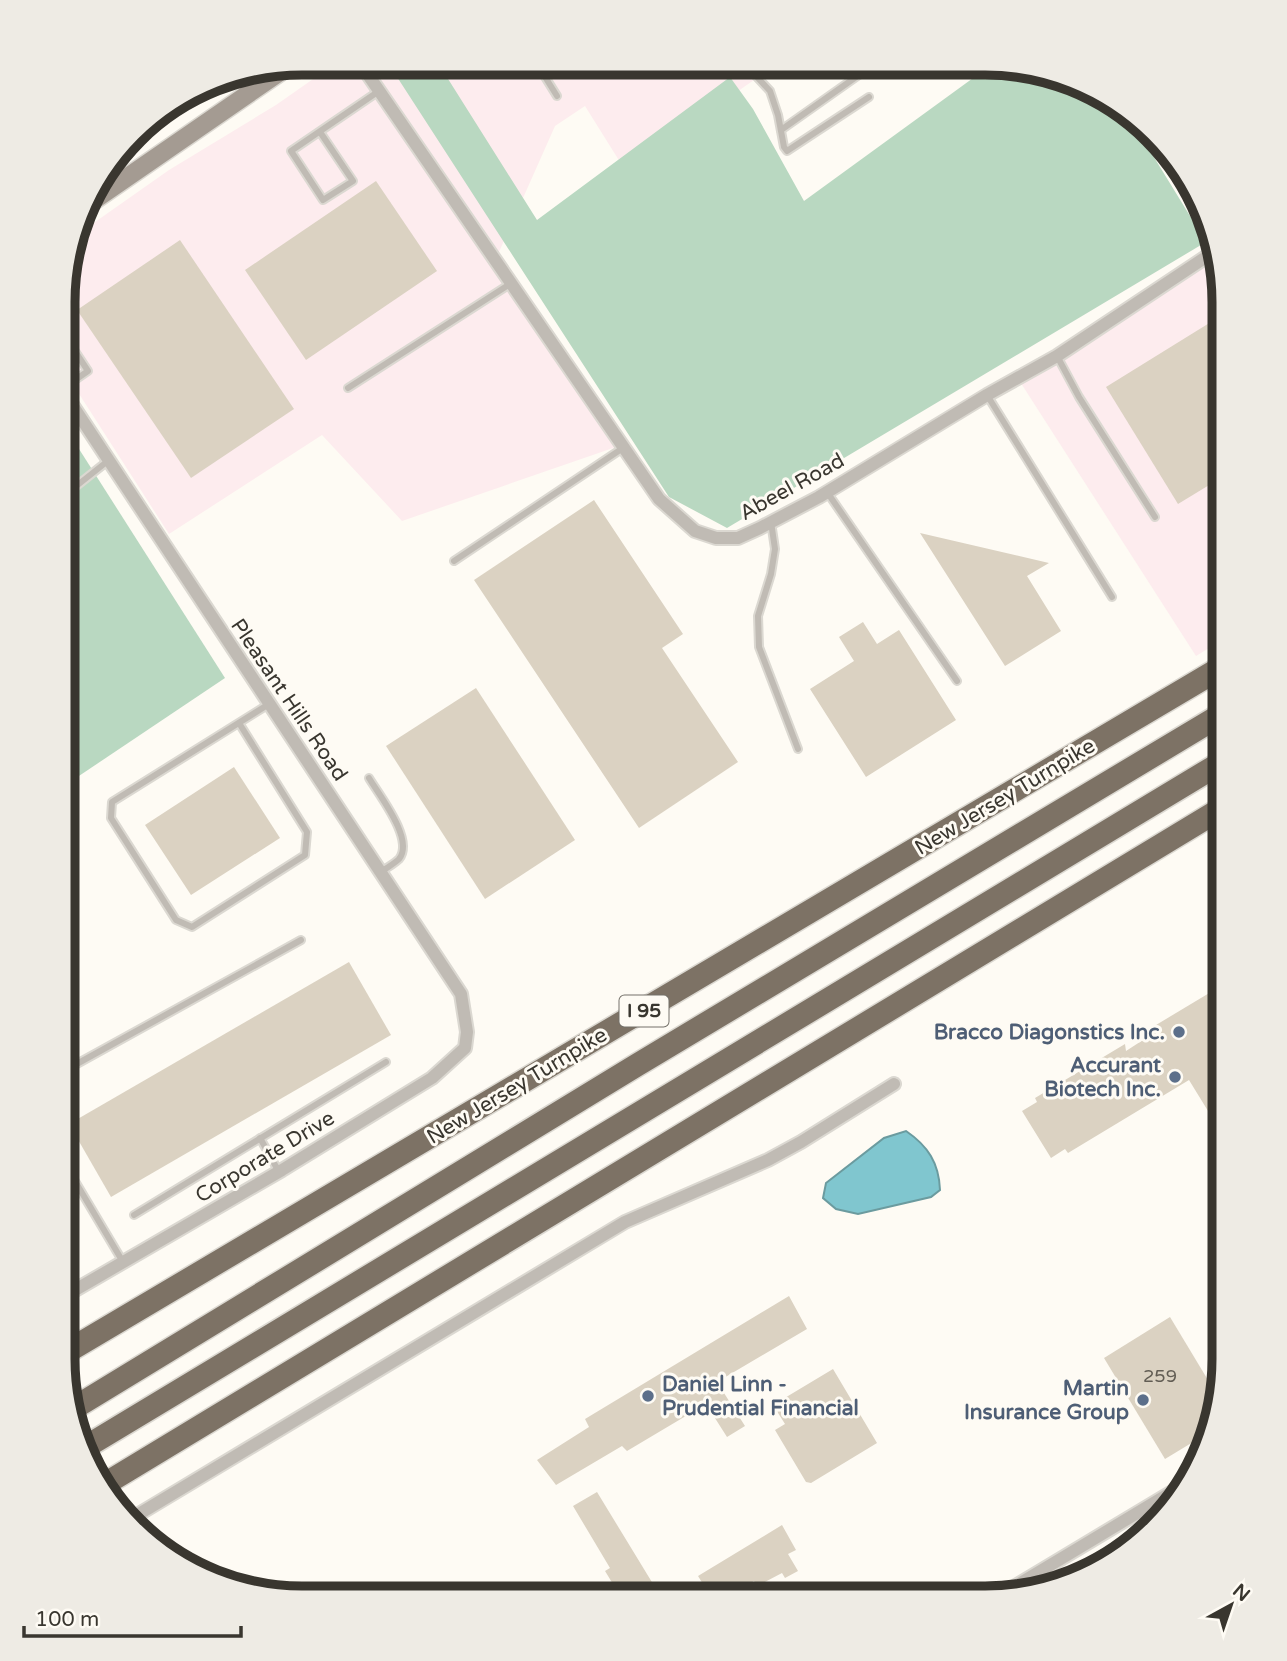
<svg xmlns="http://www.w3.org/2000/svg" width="1287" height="1661" font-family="'Varela Round',sans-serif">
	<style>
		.industrial { fill: #fdecee }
		.green { fill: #b9d8c1 }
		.water { fill: #80c6cf; stroke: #6b9b9f; stroke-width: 2 }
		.building { fill: #dbd2c2 }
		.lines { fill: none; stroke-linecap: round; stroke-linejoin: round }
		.service-casing { stroke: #dbd8d1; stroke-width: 10 }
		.minor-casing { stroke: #dbd8d1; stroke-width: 16 }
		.secondary-casing { stroke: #dbd8d1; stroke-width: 21 }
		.motorway-casing { stroke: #dbd8d1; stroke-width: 26 }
		.service { stroke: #c0bbb4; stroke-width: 6 }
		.minor { stroke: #c0bbb4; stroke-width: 12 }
		.secondary { stroke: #a49b92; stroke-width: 18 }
		.motorway { stroke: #7d7265; stroke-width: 23 }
		.service-dot { fill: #5c6f8a; stroke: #fefbf4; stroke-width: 2.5 }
		.labels { text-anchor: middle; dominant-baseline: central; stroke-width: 6; stroke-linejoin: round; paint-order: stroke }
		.number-label { font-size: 18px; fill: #625d54 }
		.shield { fill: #fefbf4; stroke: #74716a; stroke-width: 2 }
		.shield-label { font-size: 19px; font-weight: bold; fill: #39362f }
		.street-label { font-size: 21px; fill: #39362f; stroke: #fefbf4 }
		.service-label { font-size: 21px; font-weight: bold; fill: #4e5e75; stroke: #fefbf4; text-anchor: end }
		.rim { fill: none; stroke: #39362f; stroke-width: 9 }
	</style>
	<rect width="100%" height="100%" fill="#fefbf4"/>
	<!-- industrial -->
	<g class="industrial">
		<polygon points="336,63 777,64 625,170 585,106 555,126 495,261 616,447 402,521 322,435 169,534 65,372 65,271 78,234 169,170 276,105"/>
		<polygon points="1213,255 1224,302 1224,639 1196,656 1017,377"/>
	</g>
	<!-- green -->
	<g class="green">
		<polygon points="388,63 438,63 537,220 730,77 753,109 804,201 991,65 1016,65 1125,110 1206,242 727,528 669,497"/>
		<polygon points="65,427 225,678 64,786"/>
	</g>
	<!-- water -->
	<path class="water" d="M 906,1131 C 928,1146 939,1163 940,1190 L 931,1197 L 858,1214 L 836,1209 L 823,1198 L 826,1183 L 884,1138 Z"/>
	<!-- building -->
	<g class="building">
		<polygon points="376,181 437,271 306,360 245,270"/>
		<polygon points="180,240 294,409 191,478 77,310"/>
		<polygon points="1211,322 1224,343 1224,476 1178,504 1106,387"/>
		<polygon points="594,500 683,634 662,648 738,762 639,828 474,580"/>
		<polygon points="920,533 1049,563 1027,576 1061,631 1005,666"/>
		<polygon points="863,622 877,644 899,630 956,720 866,777 810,689 854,661 839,637"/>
		<polygon points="476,688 575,840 485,899 386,746"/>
		<polygon points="234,767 280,838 191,895 145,825"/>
		<polygon points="349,962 391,1035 111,1197 69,1124"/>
		<polygon points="1216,989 1224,1001 1224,1137 1189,1080 1068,1153 1065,1149 1051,1158 1022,1111 1037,1102 1035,1098 1125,1044 1126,1051 1160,1029 1156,1025"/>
		<polygon points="789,1296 807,1329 717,1382 745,1426 727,1437 706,1404 627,1451 622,1446 556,1485 537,1460 589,1427 585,1419"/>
		<polygon points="1170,1317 1217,1395 1203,1436 1165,1459 1104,1358"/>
		<polygon points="833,1369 877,1443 811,1483 806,1482 775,1430 785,1424 773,1405"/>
		<polygon points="597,1492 661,1597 602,1597 616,1589 605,1571 610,1568 573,1506"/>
		<polygon points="782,1525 796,1550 788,1554 798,1571 785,1578 782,1573 757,1586 754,1581 728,1597 711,1597 698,1576"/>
	</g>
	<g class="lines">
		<defs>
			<g id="service">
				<polyline points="537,64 557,96"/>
				<polyline points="745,64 770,91 778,115 784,147 787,151 869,97"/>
				<polyline points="781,130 873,65"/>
				<polyline points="320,132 353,181 323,200 291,151 379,91"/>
				<polyline points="1171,162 1202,209"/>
				<polyline points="1057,356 1079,397 1155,517"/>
				<polyline points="65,387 88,371 65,336"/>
				<polyline points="348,388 510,284"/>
				<polyline points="987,395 1112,597"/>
				<polyline points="827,492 957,681"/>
				<polyline points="65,495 109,460"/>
				<polyline points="771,522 775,549 771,574 758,616 759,647 798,749"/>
				<polyline points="454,561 623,448"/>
				<polyline points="239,723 307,832 305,855 192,927 176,920 111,818 112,802 269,704"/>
				<path d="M 369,778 C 379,795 415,840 399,859 C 394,864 386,868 381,872"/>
				<polyline points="64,1071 301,940"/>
				<polyline points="260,1138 279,1172"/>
				<polyline points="63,1161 123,1262"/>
				<polyline points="134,1215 386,1062"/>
			</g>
			<g id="minor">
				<polyline points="360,63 659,499 695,531 716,538 738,538 760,528 819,497 987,395 1057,356 1212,253"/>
				<polyline points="63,1297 282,1170 432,1078 465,1048 467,1032 461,994 65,394"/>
				<polyline points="134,1517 625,1222 768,1160 801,1142 894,1084"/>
				<polyline points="1004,1593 1187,1483"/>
			</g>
			<polyline id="secondary" points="87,205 290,65"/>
			<g id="motorway">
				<polyline points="63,1354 1224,666"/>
				<polyline points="74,1408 637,1065 1224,713"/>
				<polyline points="84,1448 1224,761"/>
				<polyline points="105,1484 1224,807"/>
			</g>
		</defs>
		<!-- service casing -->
		<use href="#service" class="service-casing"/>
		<!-- minor casing -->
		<use href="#minor" class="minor-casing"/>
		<!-- secondary casing -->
		<use href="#secondary" class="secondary-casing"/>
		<!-- motorway casing -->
		<use href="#motorway" class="motorway-casing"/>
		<!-- service -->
		<use href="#service" class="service"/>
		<!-- minor -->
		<use href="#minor" class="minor"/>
		<!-- secondary -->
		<use href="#secondary" class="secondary"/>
		<!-- motorway -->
		<use href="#motorway" class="motorway"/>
	</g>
	<!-- markers -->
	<g class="service-dot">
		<circle cx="1179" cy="1032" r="7"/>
		<circle cx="1175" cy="1077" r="7"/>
		<circle cx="648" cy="1396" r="7"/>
		<circle cx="1143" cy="1400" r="7"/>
	</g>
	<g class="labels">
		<!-- number labels -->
		<g class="number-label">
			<text x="1160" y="1376">259</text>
		</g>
		<!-- shield labels -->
		<rect class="shield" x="619.5" y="995.5" width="49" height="31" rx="5"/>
		<g class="shield-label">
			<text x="644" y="1011">I 95</text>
		</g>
		<!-- street labels -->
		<g class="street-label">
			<text transform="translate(792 487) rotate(-29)">Abeel Road</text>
			<text transform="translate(289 700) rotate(56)">Pleasant Hills Road</text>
			<text transform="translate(1005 797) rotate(-31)">New Jersey Turnpike</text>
			<text transform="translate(517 1086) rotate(-31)">New Jersey Turnpike</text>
			<text transform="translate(265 1157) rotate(-31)">Corporate Drive</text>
		</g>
		<!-- service labels -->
		<g class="service-label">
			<text x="1165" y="1032">Bracco Diagonstics Inc.</text>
			<text x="1161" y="1065">Accurant<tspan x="1161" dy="24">Biotech Inc.</tspan></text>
			<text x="662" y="1384" text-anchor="start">Daniel Linn -<tspan x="662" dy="24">Prudential Financial</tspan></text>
			<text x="1129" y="1388">Martin<tspan x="1129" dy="24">Insurance Group</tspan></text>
		</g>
	</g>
	<!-- crop -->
	<path d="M0 0H1287V1661H0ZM302 75H985A227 227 0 0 1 1212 302V1359A227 227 0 0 1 985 1586H302A227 227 0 0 1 75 1359V302A227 227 0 0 1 302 75Z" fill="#eeebe4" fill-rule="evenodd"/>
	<path class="rim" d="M302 75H985A227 227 0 0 1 1212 302V1359A227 227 0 0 1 985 1586H302A227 227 0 0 1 75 1359V302A227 227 0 0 1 302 75Z"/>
	<!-- north arrow -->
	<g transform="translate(1231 1605) rotate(40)" stroke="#fefbf4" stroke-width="5" paint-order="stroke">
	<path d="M0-5L12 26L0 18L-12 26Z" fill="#39362f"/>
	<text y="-10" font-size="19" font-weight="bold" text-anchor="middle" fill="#39362f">N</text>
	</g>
	<!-- scale -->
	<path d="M24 1626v10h217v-10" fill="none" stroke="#39362f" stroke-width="3.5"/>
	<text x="35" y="1626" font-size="21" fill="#39362f" stroke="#fefbf4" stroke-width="5" paint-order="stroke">100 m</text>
</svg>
